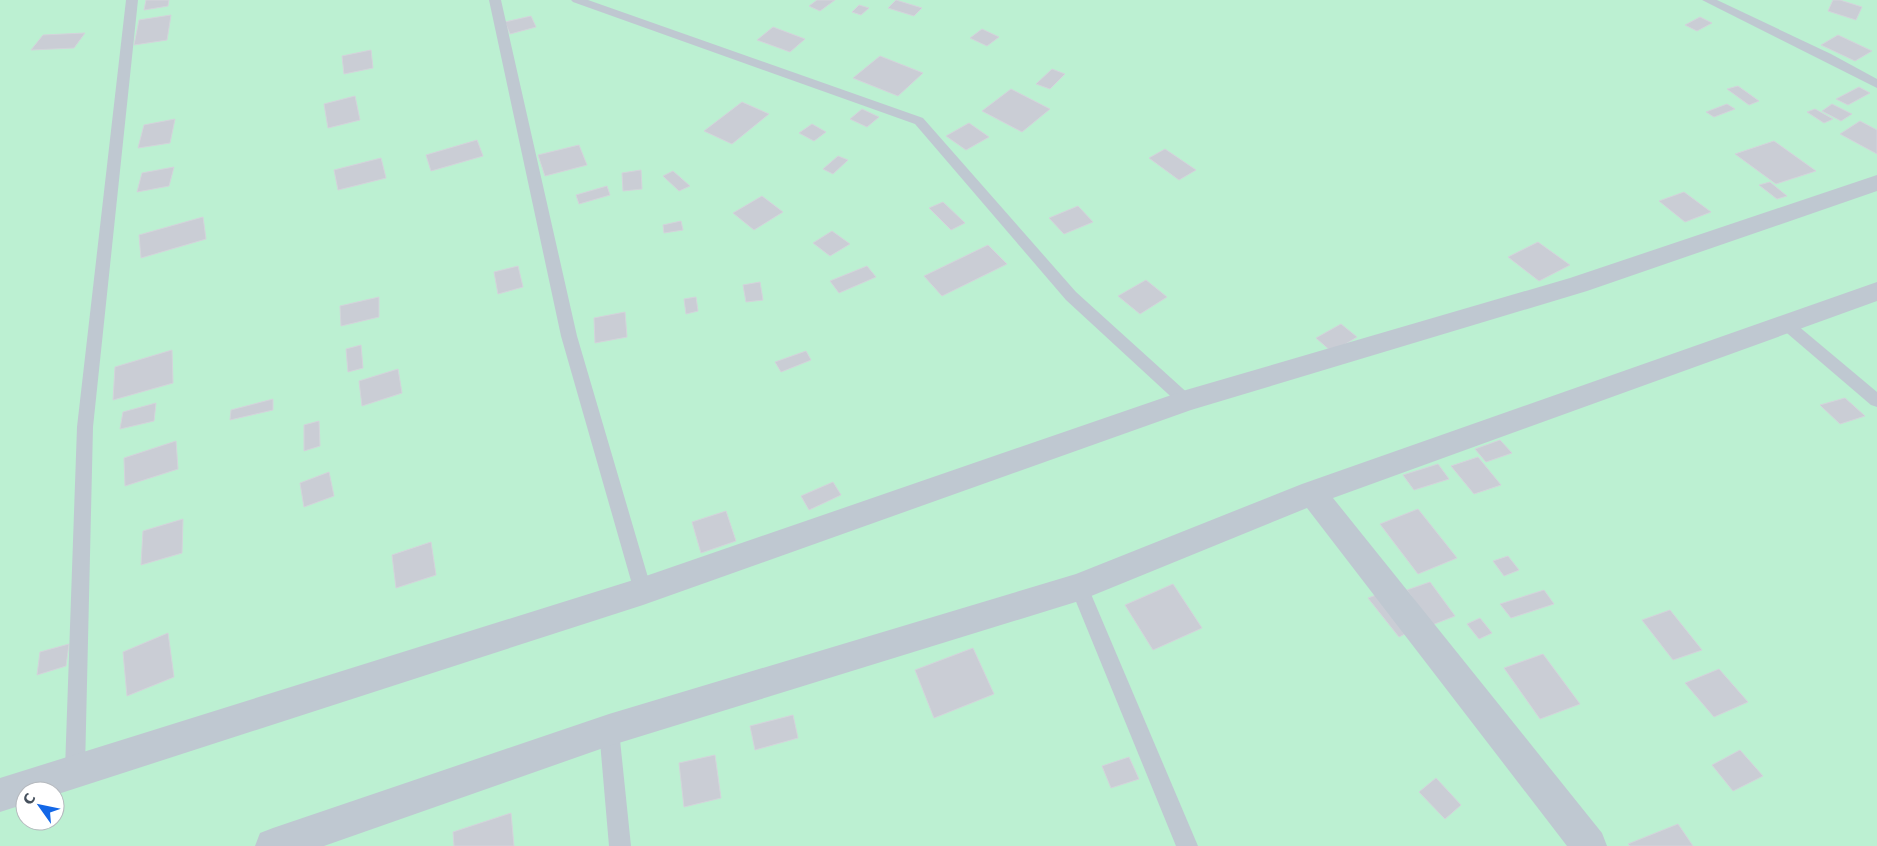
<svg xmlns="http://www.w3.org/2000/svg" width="1877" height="846" font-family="'DejaVu Sans',sans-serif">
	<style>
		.green { fill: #bcf0d2; fill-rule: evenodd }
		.building { fill: #cacdd5; stroke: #d3d5db }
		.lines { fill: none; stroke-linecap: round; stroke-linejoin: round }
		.service { fill: #bfc8d1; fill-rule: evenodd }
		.minor { fill: #bfc8d1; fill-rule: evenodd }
	</style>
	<rect width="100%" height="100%" fill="#f1efef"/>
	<!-- green -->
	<path class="green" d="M 0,0 L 1877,0 L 1877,846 L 0,846 ZM 25,791 L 55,791 L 55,821 L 25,821 Z"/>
	<!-- building -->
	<g class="building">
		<polygon points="146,0 169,0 168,6 144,10"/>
		<polygon points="817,0 835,0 820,11 809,6"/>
		<polygon points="896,0 922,8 914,16 888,8"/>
		<polygon points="1833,0 1840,0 1862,7 1856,20 1828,11"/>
		<polygon points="859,5 869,8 861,15 852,12"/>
		<polygon points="171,15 167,40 134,45 139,20"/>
		<polygon points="531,16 536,27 510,34 505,22"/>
		<polygon points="1700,17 1712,23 1697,31 1685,25"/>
		<polygon points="773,27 805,39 790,52 757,40"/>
		<polygon points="982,29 999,37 987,46 970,38"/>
		<polygon points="85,33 74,48 31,50 43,35"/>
		<polygon points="1838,35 1872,51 1855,61 1821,45"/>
		<polygon points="371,50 373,68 344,74 342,56"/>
		<polygon points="880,56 923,73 898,96 853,78"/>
		<polygon points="1052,69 1065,74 1050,89 1036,84"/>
		<polygon points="1738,86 1759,101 1749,105 1727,89"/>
		<polygon points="1859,87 1870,93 1848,105 1836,99"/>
		<polygon points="1011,89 1050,109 1022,132 982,111"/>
		<polygon points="355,96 360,120 328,128 324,104"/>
		<polygon points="742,102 769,114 732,144 704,131"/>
		<polygon points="1727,104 1735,109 1714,117 1706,112"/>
		<polygon points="1832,104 1852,114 1841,121 1822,111"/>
		<polygon points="862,109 879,117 867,127 850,119"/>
		<polygon points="1815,109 1833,119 1824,123 1807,112"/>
		<polygon points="175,119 170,143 138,148 144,125"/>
		<polygon points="1860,121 1877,130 1877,154 1840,134"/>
		<polygon points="969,123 989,137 966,150 946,136"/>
		<polygon points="812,124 826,132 814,141 799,133"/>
		<polygon points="477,140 483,156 431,171 426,155"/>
		<polygon points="1774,141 1816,171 1776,184 1735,154"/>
		<polygon points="579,145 587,165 545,176 538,155"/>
		<polygon points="1165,149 1196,170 1179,180 1149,158"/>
		<polygon points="838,156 848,160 833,174 823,169"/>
		<polygon points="381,158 386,178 338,190 334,170"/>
		<polygon points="174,167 169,186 137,192 142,173"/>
		<polygon points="641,170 642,189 623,191 622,173"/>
		<polygon points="673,171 690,186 679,191 663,176"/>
		<polygon points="1770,182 1787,196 1777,199 1759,185"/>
		<polygon points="607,186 610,195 579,204 576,195"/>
		<polygon points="1684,192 1711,212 1685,222 1659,201"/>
		<polygon points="762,196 783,212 754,230 733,213"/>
		<polygon points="943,202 965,223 951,230 929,208"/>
		<polygon points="1078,206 1093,222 1064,234 1049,218"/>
		<polygon points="203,217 206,239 141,258 139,235"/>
		<polygon points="681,221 683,230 664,233 663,225"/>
		<polygon points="832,231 850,244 830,256 813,243"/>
		<polygon points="1538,242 1570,265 1539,281 1508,257"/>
		<polygon points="988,245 1007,264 942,296 924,276"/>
		<polygon points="518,266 523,287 498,294 494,272"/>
		<polygon points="867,266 876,277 839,293 830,281"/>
		<polygon points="1146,280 1167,297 1140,314 1118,296"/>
		<polygon points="760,282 763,300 746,302 743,285"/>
		<polygon points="379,297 379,317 341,326 340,306"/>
		<polygon points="696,297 698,311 686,314 684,299"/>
		<polygon points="625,312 627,337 595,343 594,318"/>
		<polygon points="1341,324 1357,337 1332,352 1316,338"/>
		<polygon points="361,345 363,368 348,372 346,349"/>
		<polygon points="172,350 173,383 113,400 115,367"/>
		<polygon points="806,351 811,360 781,372 775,362"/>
		<polygon points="398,369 402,393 362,406 359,381"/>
		<polygon points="1845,398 1865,416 1840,424 1820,405"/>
		<polygon points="273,399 273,410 230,420 231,410"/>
		<polygon points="156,403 154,421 120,429 123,412"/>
		<polygon points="319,421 320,446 304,451 304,425"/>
		<polygon points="1500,440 1512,453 1486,462 1475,449"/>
		<polygon points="176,441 178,469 125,486 124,458"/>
		<polygon points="1478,457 1501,485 1474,494 1451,466"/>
		<polygon points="1438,464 1449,479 1414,490 1403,475"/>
		<polygon points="329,472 334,496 304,507 300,483"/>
		<polygon points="833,482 841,495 809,510 801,496"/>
		<polygon points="1418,509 1457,558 1418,574 1380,524"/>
		<polygon points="726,511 736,541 701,553 692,522"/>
		<polygon points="183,519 182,553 141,565 143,531"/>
		<polygon points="431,542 436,575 396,588 392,555"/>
		<polygon points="1508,556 1519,570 1504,576 1493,561"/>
		<polygon points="1430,582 1455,616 1432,625 1407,590"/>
		<polygon points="1173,584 1202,628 1153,650 1125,605"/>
		<polygon points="1544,590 1554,604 1511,618 1500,604"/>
		<polygon points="1379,594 1409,632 1399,637 1368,598"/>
		<polygon points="1670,610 1702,650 1673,660 1642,620"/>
		<polygon points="1480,618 1492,633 1479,639 1467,624"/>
		<polygon points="168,633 174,677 127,696 123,652"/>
		<polygon points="69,644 66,666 37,675 40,652"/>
		<polygon points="973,648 994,694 934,718 915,670"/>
		<polygon points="1543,654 1580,704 1540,719 1504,668"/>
		<polygon points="1719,669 1748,702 1714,717 1685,683"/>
		<polygon points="793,715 798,738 755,750 750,726"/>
		<polygon points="1740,750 1763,776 1733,791 1712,765"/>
		<polygon points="715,755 721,798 684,807 679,763"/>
		<polygon points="1129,757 1139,779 1111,788 1102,766"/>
		<polygon points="1436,778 1461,805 1445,819 1419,792"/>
		<polygon points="511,813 514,846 454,846 453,832"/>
		<polygon points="1678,824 1693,846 1630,846 1628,844"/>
	</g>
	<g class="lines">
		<!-- service -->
		<g class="service">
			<polygon points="126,0 138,0 93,427 85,769 82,776 75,779 68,776 65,769 77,427"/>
			<polygon points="489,0 501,0 577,336 652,591 649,597 643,599 637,597 634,591 561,336"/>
			<polygon points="571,0 588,0 923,118 1076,292 1192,397 1194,401 1192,405 1186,407 1180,405 1066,300 915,124 573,2"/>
			<polygon points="1702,0 1717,0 1831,54 1877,79 1877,88"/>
			<polygon points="1786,318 1791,320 1877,392 1877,407 1871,405 1781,328 1778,324 1781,320"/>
			<polygon points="1079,579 1085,581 1088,587 1198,846 1176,846 1070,587 1073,581"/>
			<polygon points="609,720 616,723 619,730 631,846 609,846 599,730 602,723"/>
		</g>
		<!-- minor -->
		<g class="minor">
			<polygon points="1877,175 1877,191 1587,291 1191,410 643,605 55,795 55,791 25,791 25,804 0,812 0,778 643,577 1186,390 1570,278"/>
			<polygon points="1877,282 1877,301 1333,498 1602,833 1607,846 1567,846 1307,508 1079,601 609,746 324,846 255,846 260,833 273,828 609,714 1076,574 1302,484"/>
		</g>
	</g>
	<!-- north arrow -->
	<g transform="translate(40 806) rotate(303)"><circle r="24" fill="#ffffff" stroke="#b5b9be"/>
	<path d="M0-4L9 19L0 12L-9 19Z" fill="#1367e7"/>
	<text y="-8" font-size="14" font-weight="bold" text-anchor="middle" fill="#46515d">С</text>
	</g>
</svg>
